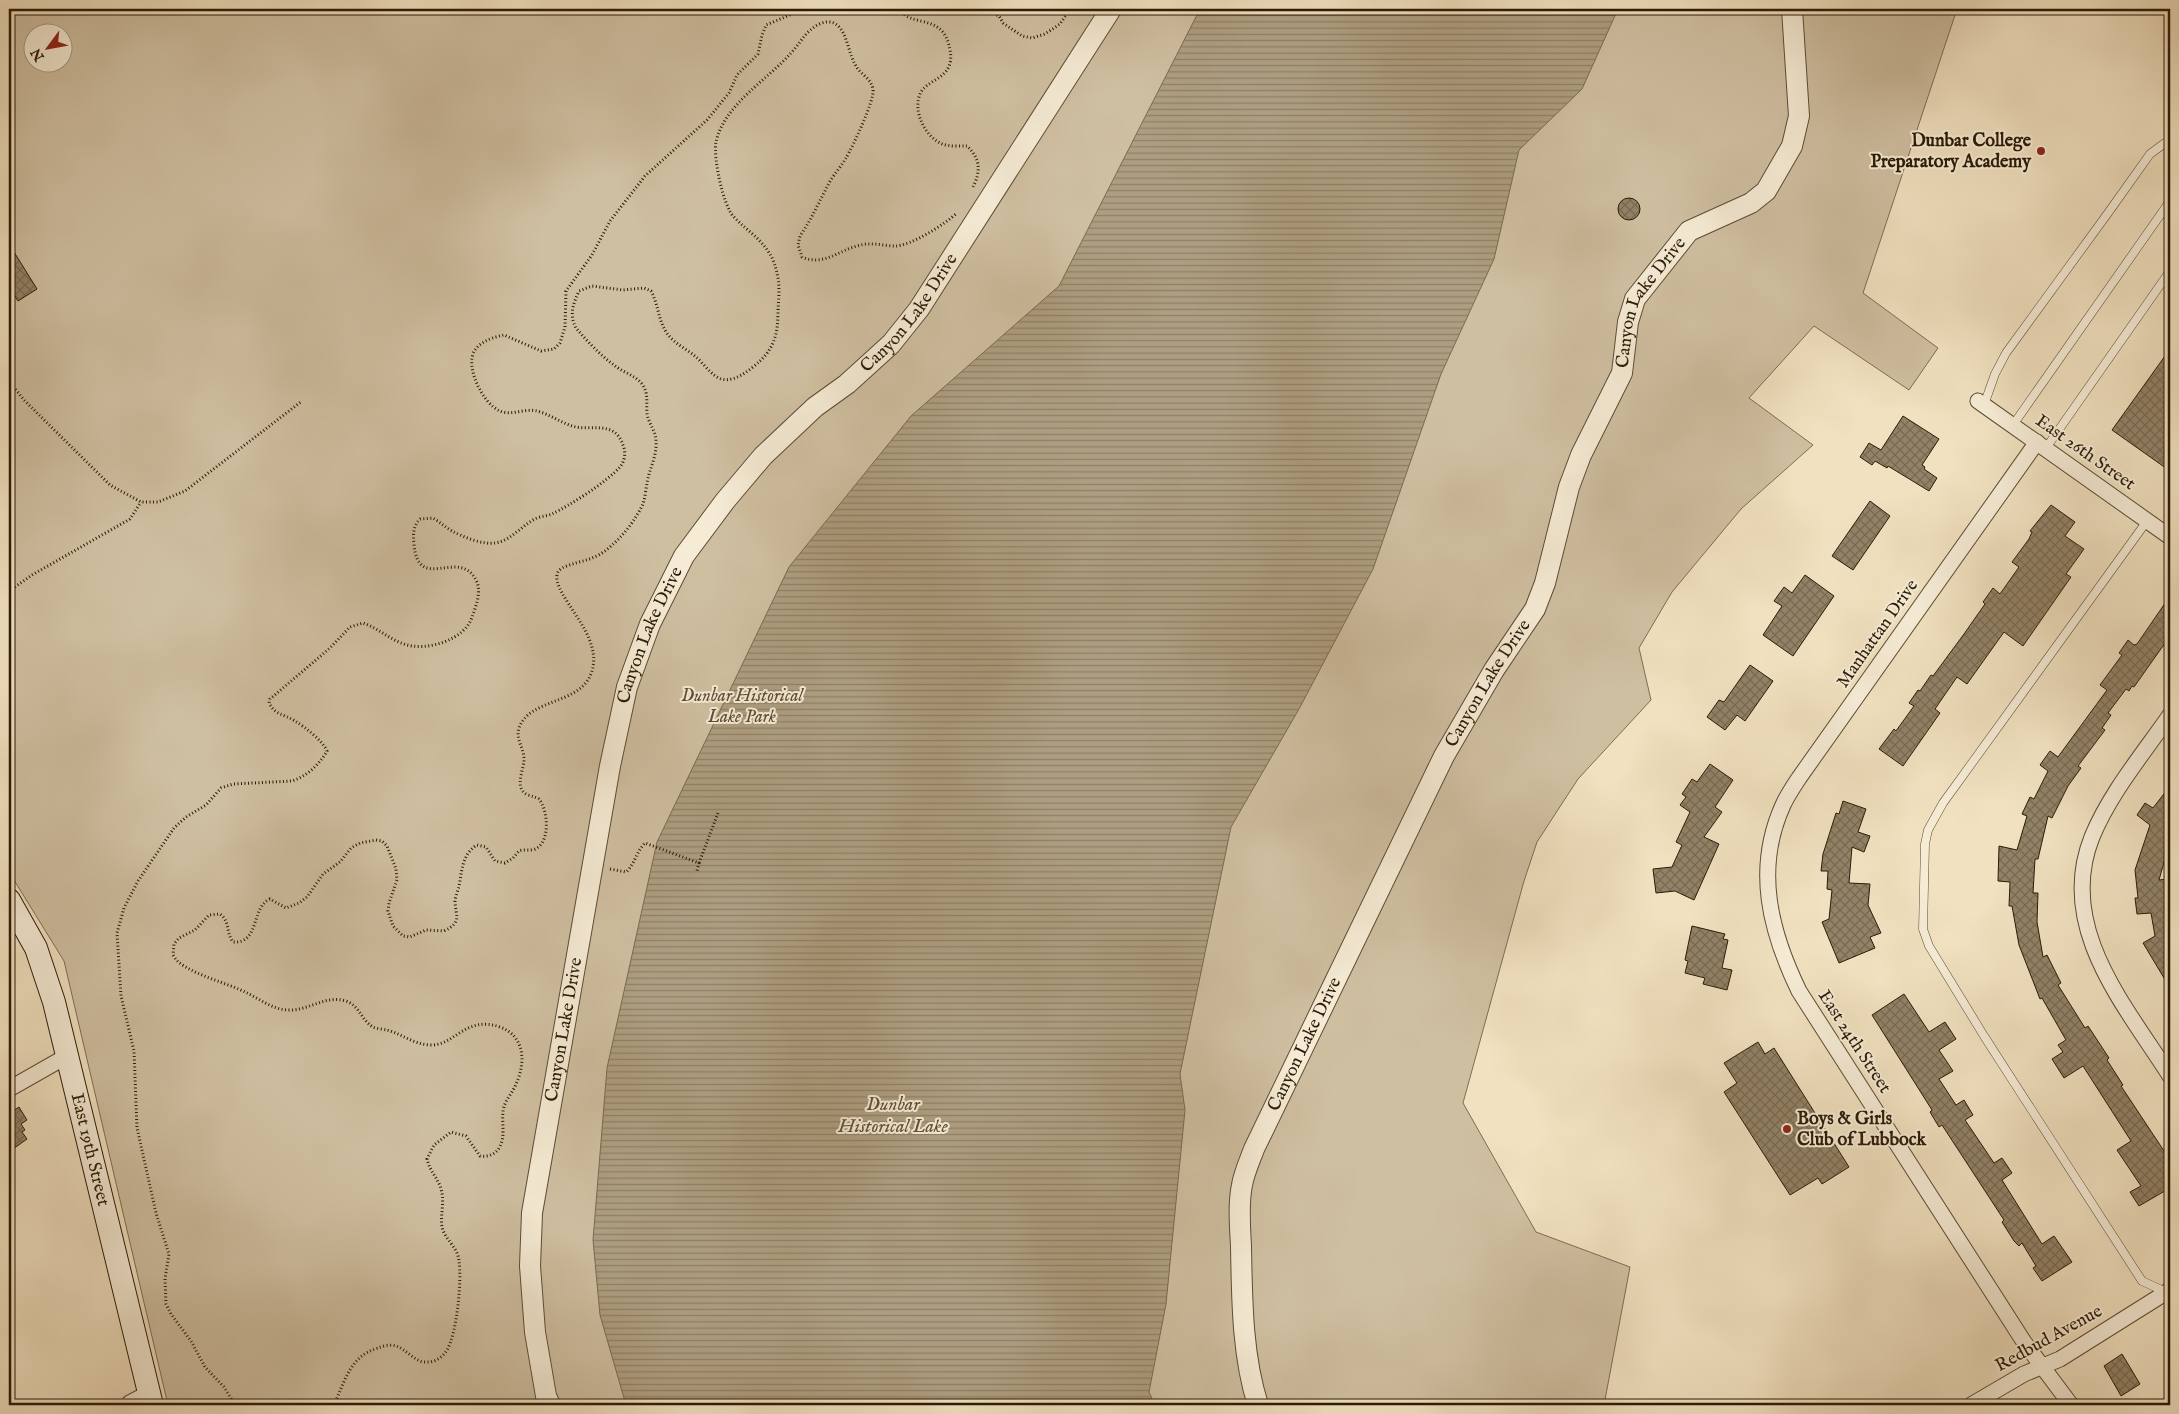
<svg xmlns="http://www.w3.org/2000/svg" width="2179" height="1414" font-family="'IM FELL English',serif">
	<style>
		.green { fill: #cfbfa1; stroke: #7d6d54; fill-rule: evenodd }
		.water { fill: url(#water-rules); stroke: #7a6a50 }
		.building { fill: url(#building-cross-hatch); stroke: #2b1b07 }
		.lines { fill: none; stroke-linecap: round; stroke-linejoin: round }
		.service-casing { stroke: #5c4c35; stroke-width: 9 }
		.minor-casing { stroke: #5c4c35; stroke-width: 17 }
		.tertiary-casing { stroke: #5c4c35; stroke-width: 22 }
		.secondary-casing { stroke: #2b1b07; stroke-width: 24 }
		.path { stroke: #2b1b07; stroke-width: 3; stroke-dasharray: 1 2.5; stroke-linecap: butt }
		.service { stroke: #f6ecd6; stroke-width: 8 }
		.minor { stroke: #f6ecd6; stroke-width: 15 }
		.tertiary { stroke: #f6ecd6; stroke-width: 20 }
		.secondary { stroke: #f6ecd6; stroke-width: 22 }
		.poi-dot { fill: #8f2418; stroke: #f6ecd6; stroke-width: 2 }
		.labels { text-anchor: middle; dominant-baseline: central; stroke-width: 4; stroke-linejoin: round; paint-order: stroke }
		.poi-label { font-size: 18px; font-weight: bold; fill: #2b1b07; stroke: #f6ecd6; text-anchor: end }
		.street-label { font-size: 18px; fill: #2b1b07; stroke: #f6ecd6 }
		.park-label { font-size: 18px; font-style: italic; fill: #5c4c35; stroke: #f6ecd6 }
		.water-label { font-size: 19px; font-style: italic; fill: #5f4f38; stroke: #f6ecd6 }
	</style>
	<defs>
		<pattern id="water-rules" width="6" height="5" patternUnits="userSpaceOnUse" patternTransform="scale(1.25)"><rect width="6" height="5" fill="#ae9e81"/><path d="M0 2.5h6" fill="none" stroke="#8e8068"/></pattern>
		<pattern id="building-cross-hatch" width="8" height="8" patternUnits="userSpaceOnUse" patternTransform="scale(1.25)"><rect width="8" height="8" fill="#928267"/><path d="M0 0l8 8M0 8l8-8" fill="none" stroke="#776a53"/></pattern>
	</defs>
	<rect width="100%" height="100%" fill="#f1e1c0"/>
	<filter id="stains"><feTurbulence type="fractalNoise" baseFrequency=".004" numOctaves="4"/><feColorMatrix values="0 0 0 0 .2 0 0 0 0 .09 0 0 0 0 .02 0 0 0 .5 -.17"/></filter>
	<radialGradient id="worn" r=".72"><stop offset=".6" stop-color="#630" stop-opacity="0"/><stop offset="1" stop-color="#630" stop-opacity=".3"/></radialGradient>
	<!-- green -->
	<path class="green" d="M 9,9 L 1957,9 L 1863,293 L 1938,348 L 1909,390 L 1814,326 L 1749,398 L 1813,445 L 1741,509 L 1672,592 L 1639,648 L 1651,700 L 1578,779 L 1537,842 L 1524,881 L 1463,1103 L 1536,1232 L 1630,1267 L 1604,1405 L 168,1405 L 64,961 L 9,872 ZM 32,32 L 62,32 L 62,62 L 32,62 Z"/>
	<!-- water -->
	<polygon class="water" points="1200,9 1618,9 1582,89 1519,150 1494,259 1441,374 1373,569 1299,709 1231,827 1180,1074 1185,1110 1166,1304 1149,1392 1155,1405 626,1405 600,1315 593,1240 607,1068 657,842 789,567 911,416 1059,286"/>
	<!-- building -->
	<g class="building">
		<circle cx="1629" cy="209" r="11"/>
		<polygon points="9,244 37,289 18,301 9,287"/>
		<polygon points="2170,349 2170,471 2112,430"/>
		<polygon points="1903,416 1939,439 1922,465 1925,467 1924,469 1937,478 1929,491 1888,466 1887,468 1875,461 1872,465 1860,457 1869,443 1881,450"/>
		<polygon points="1870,501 1890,516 1853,570 1832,556"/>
		<polygon points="2051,505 2075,522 2065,536 2084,549 2066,574 2071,577 2023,646 2004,632 1967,684 1957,677 1935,709 1940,713 1903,766 1879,749 1894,729 1896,731 1914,706 1909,703 1918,690 1920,691 1931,675 1933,676 1964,634 1985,604 1983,602 1993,588 2000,594 2019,567 2012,562 2029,539 2032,532 2030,531"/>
		<polygon points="1805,575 1834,596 1793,656 1763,635 1782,606 1774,601 1784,587 1792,593"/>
		<polygon points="2170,596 2170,636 2134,687 2132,686 2129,691 2126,689 2108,713 2111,715 2102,728 2105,730 2078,766 2081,768 2068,786 2052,818 2048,816 2038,859 2035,859 2033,893 2038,893 2037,922 2043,957 2047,955 2061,983 2058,985 2085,1028 2088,1026 2109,1058 2107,1060 2123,1085 2121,1086 2170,1160 2170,1188 2139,1206 2130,1192 2141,1186 2117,1150 2131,1141 2083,1066 2064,1078 2052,1059 2063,1052 2058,1045 2066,1040 2042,998 2040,999 2019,945 2012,906 2009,906 2010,882 1998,881 1999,846 2017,850 2027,816 2022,814 2030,797 2034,799 2048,771 2040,765 2050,751 2058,757 2107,690 2100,685 2122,655 2119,653 2128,640 2134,645 2137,644"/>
		<polygon points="1750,665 1773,681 1745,721 1737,715 1725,730 1707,717 1719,700 1724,702"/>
		<polygon points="1710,764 1733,780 1715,807 1722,812 1704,837 1719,844 1694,900 1675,891 1656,893 1653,869 1672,867 1682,845 1676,842 1690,812 1680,805 1686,797 1682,794 1692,779 1697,782"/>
		<polygon points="2170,786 2170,841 2159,880 2167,879 2170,909 2170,913 2165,913 2167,941 2170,946 2170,988 2143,943 2155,936 2151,913 2137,914 2135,898 2138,898 2135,870 2150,825 2137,815 2145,803 2153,808"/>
		<polygon points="1843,801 1866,809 1858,832 1870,836 1864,852 1852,847 1849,883 1870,884 1868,905 1881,933 1870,937 1875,948 1839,963 1822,922 1829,919 1832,890 1827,889 1828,871 1821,871 1823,854 1836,813 1839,814"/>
		<polygon points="1692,926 1725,934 1723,939 1728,940 1722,968 1732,970 1727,990 1703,984 1705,978 1685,973 1688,961 1685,960"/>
		<polygon points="1904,994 1929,1032 1945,1022 1956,1039 1939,1050 1953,1071 1939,1079 1956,1105 1964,1100 1973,1115 1965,1120 1994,1163 2002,1158 2012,1173 2002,1180 2042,1244 2054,1236 2072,1262 2042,1281 2033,1268 2036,1266 2022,1243 2019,1246 2014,1241 2002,1222 2004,1220 1942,1125 1939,1127 1930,1112 1932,1110 1872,1015"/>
		<polygon points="1758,1042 1765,1054 1774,1048 1849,1167 1822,1184 1818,1178 1790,1195 1724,1092 1737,1083 1724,1063"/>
		<polygon points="9,1105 13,1111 19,1107 27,1120 21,1124 25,1130 22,1132 27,1139 9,1152"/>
		<polygon points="2122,1354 2140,1384 2121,1396 2104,1366"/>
	</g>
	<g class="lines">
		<defs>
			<g id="service">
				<polyline points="1984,405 1995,374 2006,353 2108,213 2150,154 2165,143 2170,142"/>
				<polyline points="2013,425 2170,201"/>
				<polyline points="2046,448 2170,271"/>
				<polyline points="2147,521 1943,803 1928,830 1925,844 1923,929 1929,946 1984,1036 2142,1281 2166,1292 2170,1300"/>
			</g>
			<g id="minor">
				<polyline points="1978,401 2170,537"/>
				<path d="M 2037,442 L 1799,778 C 1793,787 1787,796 1783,805 C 1754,869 1770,931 1799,991 L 2024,1342 L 2071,1405"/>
				<path d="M 2170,715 C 2143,754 2110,793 2092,837 C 2056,927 2125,1005 2170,1076"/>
				<polyline points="9,1089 67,1056"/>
				<polyline points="1971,1405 2024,1374 2060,1359 2170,1290"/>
			</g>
			<g id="tertiary">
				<polyline points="131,1405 150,1395"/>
				<path id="s1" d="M 550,1405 L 546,1396 L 535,1332 L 530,1266 L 532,1213 L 610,766 L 627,687 L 650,624 L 684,556 L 725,501 L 763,456 L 815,407 L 847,384 L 891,344 L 919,309 L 1111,9"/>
				<path id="s2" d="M 1258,1405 C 1242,1355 1242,1299 1241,1246 C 1240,1227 1238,1204 1242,1185 C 1244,1173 1250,1160 1254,1149 L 1444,756 L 1494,670 L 1535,609 L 1545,583 L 1569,487 L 1581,455 L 1622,373 L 1628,322 L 1635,299 L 1689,231 L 1751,203 L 1766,191 L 1792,146 L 1799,116 L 1792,9"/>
			</g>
			<g id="secondary">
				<path id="s3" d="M 9,900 L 36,948 L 54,1002 L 152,1405"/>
			</g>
		</defs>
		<!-- service casing -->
		<use href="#service" class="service-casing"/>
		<!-- minor casing -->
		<use href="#minor" class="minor-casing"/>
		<!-- tertiary casing -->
		<use href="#tertiary" class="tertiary-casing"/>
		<!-- secondary casing -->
		<use href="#secondary" class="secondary-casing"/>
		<!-- path -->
		<g class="path">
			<path d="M 900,9 C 909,27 939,14 948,42 C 961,82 924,76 919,97 C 914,114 926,136 940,143 C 948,147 959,146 967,146 C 981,159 981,172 972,189"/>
			<polyline points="984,9 999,16 1003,23 1022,36 1032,38 1045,34 1060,24 1070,9"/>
			<polyline points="9,381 24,400 110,485 141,502 158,502 185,491 302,401"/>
			<polyline points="9,591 32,575 130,519 141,502"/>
			<polyline points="699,863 718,813"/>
			<path d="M 610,869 L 626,872 C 635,864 636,852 645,843 L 699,863 L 697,871"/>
			<path d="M 235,1405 L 224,1387 L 205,1367 L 191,1341 L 171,1314 L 166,1304 L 165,1279 L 169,1254 L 156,1213 L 137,1128 L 134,1051 L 121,996 L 117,933 L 124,908 L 138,881 L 174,828 L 186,817 L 206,805 L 221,788 L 233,784 L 292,781 C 307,776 319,765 327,751 C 323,741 305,727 295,721 C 284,714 275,715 269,703 L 270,699 L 330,648 L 350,627 L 363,623 C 378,628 389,639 404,644 C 426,652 465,640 472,617 C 476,606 482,591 476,580 C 459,547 418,594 414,544 C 413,534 413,526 420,519 L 433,518 C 440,522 445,527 452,531 C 463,537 483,545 495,543 C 511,541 523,524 537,518 C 542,516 547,516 552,514 C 569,506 608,481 620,467 C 625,461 626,452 623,445 C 614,419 591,432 572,426 C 560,422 549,414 537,411 C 525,408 512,416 500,411 C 483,404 464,366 475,350 C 481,341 494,337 504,335 L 541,351 L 554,349 L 560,343 L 565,327 L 566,291 L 592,255 L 610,221 L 645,176 L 707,120 L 729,93 L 737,75 L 758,54 L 762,35 L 766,25 L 804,9"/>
			<path d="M 334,1405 C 345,1381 350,1356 378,1348 C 383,1346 390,1344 396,1346 C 406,1349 415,1362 425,1362 C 434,1363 442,1358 447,1350 C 457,1333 462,1280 459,1261 C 458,1247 445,1240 442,1227 C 440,1215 445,1202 441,1189 C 438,1178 430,1172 427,1159 L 434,1145 L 451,1132 L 466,1136 L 480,1156 C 487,1157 495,1155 499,1148 C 507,1135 500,1121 504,1107 C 506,1099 513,1092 516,1084 C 526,1063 525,1036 500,1027 C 465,1015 455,1046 430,1045 C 413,1044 402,1034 387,1030 C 383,1029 377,1029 373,1027 C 361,1020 360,1006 346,1001 C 326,995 311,1009 292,1010 C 273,1011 259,998 243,991 C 223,982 202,977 184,966 C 179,963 176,960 173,955 L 174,944 L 179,938 L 195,930 L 209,915 L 220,914 C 230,921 226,933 233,942 C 260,944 251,907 270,899 L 286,908 L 299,903 L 307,897 L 323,874 L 340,862 L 351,848 L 360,843 L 376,840 L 382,841 L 387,846 L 396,869 L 397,880 L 389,903 L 388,911 L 393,926 L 403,936 L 410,937 L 426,930 L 444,931 C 462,922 456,917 455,902 C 455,897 458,891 459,886 C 462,871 462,854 477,845 L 486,847 L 495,861 L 505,863 L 513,858 L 519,851 C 524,849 530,851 535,849 C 551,842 548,810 539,799 C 535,797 532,796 528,795 C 514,789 523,771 524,761 C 525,749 515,739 519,728 C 529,699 578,704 590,676 C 609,636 548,594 558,572 C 559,570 562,568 564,567 C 581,560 595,561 611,546 C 624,535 636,519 643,504 C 646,495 646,484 649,474 C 652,464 657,453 656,441 C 656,431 648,423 647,413 C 646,402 649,394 642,384 C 635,375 622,372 614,365 C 600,355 587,341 576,328 C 569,315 573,304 579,291 L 592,286 L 623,290 L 644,288 L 651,291 C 659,305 658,324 670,337 C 677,345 688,350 696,357 C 703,363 709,372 717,377 C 731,386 750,370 760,361 C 775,347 778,331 778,312 C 779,291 781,281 773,260 C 764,240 748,232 734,217 C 723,206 713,157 716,142 C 724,105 767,80 790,54 C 795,49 799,43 803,38 C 811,27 829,14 840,28 C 848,38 849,55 856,66 C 860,74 871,78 873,89 C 875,100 853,146 846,158 C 841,167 833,175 828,185 C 819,202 811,220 800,236 L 798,245 L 802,257 C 824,267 840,249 861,245 C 872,242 884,246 895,246 C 911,246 945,224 957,213"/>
		</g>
		<!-- service -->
		<use href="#service" class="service"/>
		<!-- minor -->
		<use href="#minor" class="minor"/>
		<!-- tertiary -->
		<use href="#tertiary" class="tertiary"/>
		<!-- secondary -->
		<use href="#secondary" class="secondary"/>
	</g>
	<!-- markers -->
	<g class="poi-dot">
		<circle cx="2041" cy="151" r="5"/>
		<circle cx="1787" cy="1129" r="5"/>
	</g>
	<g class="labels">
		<!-- poi labels -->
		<g class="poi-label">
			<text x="2031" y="141">Dunbar College<tspan x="2031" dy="21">Preparatory Academy</tspan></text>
			<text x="1797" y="1119" text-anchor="start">Boys &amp; Girls<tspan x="1797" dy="21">Club of Lubbock</tspan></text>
		</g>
		<!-- street labels -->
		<g class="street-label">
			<text stroke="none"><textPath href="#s2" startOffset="1200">Canyon Lake Drive</textPath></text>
			<text stroke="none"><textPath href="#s1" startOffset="1205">Canyon Lake Drive</textPath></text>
			<text transform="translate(2085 453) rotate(35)">East 26th Street</text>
			<text transform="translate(1878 634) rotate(-55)">Manhattan Drive</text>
			<text stroke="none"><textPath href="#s1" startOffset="785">Canyon Lake Drive</textPath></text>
			<text stroke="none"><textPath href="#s2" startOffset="781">Canyon Lake Drive</textPath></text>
			<text stroke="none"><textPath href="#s1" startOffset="380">Canyon Lake Drive</textPath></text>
			<text transform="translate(1854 1042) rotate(57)">East 24th Street</text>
			<text stroke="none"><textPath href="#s2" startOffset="376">Canyon Lake Drive</textPath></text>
			<text stroke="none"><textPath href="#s3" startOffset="264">East 19th Street</textPath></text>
			<text transform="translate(2049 1339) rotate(-29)">Redbud Avenue</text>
		</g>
		<!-- park labels -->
		<g class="park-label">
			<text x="742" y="696">Dunbar Historical<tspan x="742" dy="21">Lake Park</tspan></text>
		</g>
		<!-- water labels -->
		<g class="water-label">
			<text x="893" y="1105">Dunbar<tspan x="893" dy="22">Historical Lake</tspan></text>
		</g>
	</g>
	<!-- margin -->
	<rect width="2179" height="1414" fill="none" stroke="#f1e1c0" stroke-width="30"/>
	<rect x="10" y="10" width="2159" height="1394" fill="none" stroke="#2b1b07" stroke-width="2.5"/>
	<rect x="15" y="15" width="2149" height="1384" fill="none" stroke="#2b1b07"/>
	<!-- north arrow -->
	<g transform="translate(48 48) rotate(238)"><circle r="24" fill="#f6ecd6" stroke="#a59883"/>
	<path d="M0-4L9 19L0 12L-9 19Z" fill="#8f2418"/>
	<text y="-8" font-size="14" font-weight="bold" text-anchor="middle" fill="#2b1b07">N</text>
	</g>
	<rect width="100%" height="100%" filter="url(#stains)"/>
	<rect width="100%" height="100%" fill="url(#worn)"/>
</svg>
